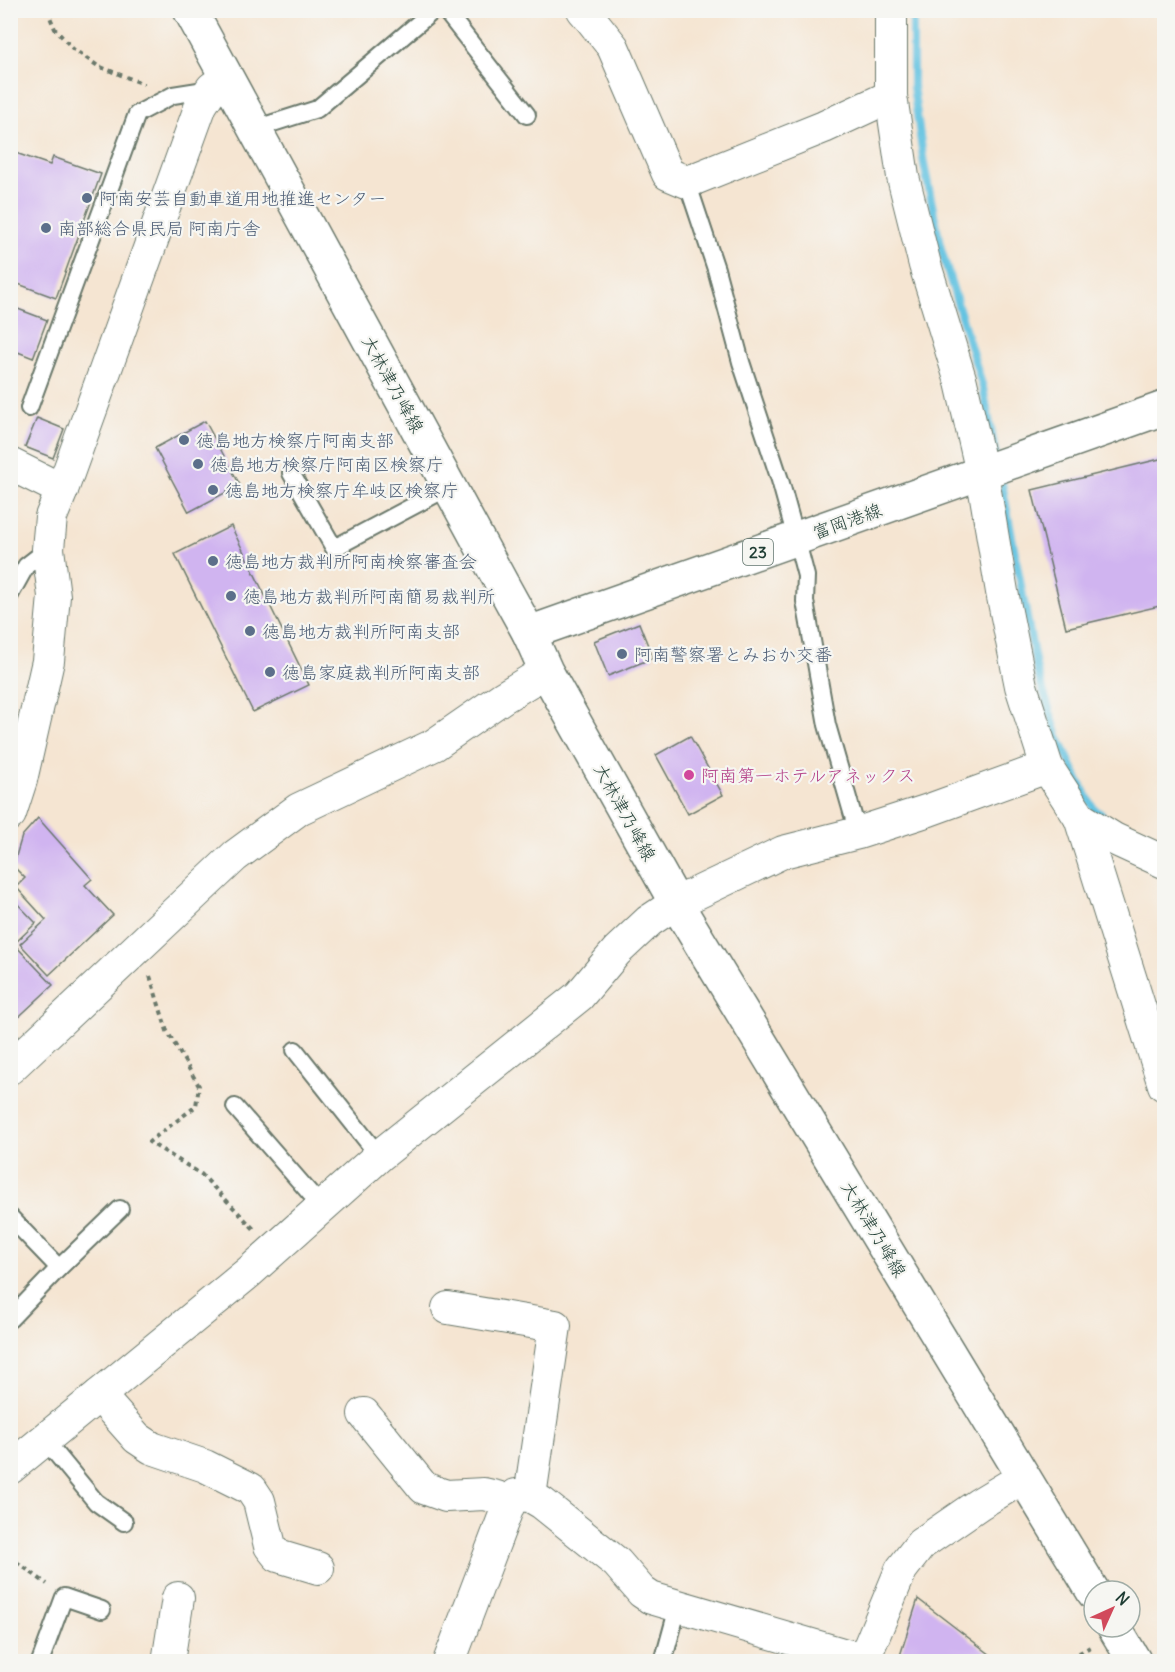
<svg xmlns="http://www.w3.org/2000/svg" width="1175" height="1672" font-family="Delius,'Klee One',sans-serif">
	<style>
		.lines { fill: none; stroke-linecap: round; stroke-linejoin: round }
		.stream { stroke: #63c3e1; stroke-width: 8 }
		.building { fill: #d0b4f0 }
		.service-casing { stroke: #6a786b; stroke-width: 20 }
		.minor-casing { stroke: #6a786b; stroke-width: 34 }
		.secondary-casing { stroke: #6a786b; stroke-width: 36 }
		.primary-casing { stroke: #6a786b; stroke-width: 36 }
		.path { stroke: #6a786b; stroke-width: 4; stroke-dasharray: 4.5 4.5; stroke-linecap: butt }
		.service { stroke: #fff; stroke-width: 16 }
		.minor { stroke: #fff; stroke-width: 32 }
		.secondary { stroke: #fff; stroke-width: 33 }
		.primary { stroke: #fff; stroke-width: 33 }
		.service-dot { fill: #5c6f8a; stroke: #f6f6f2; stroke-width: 2 }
		.hotel-dot { fill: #d1479c; stroke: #f6f6f2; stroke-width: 2 }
		.labels { text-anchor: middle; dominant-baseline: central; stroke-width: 4.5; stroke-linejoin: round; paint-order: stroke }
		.shield { fill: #f6f6f2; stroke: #60746d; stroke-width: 1.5 }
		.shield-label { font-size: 16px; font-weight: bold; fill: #1f3d34 }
		.service-label { font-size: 18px; fill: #4e5e75; stroke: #f6f6f2; text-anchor: start }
		.street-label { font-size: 18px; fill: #1f3d34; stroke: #f6f6f2 }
		.hotel-label { font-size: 18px; fill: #b23c85; stroke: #f6f6f2; text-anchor: start }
	</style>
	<rect width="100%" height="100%" fill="#f6f6f2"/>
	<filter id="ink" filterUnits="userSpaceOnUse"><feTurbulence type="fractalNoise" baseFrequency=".0167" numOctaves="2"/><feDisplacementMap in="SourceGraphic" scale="12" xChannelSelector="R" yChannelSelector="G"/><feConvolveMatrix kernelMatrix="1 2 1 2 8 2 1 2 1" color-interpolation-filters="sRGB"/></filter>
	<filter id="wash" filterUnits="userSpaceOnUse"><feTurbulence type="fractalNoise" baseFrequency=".008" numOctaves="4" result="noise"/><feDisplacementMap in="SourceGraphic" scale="24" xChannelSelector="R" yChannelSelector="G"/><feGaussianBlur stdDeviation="1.35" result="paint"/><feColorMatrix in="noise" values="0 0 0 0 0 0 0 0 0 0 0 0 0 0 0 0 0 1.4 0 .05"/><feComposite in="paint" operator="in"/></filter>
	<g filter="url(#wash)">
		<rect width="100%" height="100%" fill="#f5e5d2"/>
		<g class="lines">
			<!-- stream -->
			<g class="stream">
				<polyline points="913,10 913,86 924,164 941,249 983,388 997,461"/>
				<polyline points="1000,473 1037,671 1057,734 1078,780 1094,809 1101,814"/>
			</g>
		</g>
		<g id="blocks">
			<!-- building -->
			<g class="building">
				<polygon points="10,151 50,165 53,157 101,174 56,298 10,281"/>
				<polygon points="10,306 47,320 33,358 18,352 11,373"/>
				<polygon points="37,418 64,429 53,458 25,447"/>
				<polygon points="205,421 240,485 189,512 155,448"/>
				<polygon points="1164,458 1164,605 1066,628 1032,490"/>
				<polygon points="231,526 309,685 253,712 175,554"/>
				<polygon points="639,623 653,658 608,676 594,641"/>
				<polygon points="690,736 723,795 688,814 656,755"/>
				<polygon points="38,818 92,879 85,885 113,915 49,975 20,944 46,920 16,887 25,878 13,866 22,836"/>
				<polygon points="10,896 36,923 14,944 53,985 10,1025"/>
				<polygon points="918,1599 1000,1662 898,1662"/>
			</g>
		</g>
	</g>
	<g filter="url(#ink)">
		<use href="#blocks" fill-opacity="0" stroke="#6a786b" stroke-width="1.5"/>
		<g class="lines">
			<defs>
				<g id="service">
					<polyline points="445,10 527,115"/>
					<polyline points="254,129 317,109 434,10"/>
					<polyline points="687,182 716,269 741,362 780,480 796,538 806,576 805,601 827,725 858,833"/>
					<polyline points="29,408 137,114 173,95 211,89"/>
					<polyline points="291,473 334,548 449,487"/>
					<polyline points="10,595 26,566 48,549"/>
					<polyline points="295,1050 379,1156"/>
					<polyline points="235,1107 322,1207"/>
					<polyline points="10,1217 59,1268"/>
					<polyline points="10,1319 59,1268 120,1209"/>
					<polyline points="45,1440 96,1502 124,1522"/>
					<polyline points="40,1662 64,1597 102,1610"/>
					<polyline points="663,1662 678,1607"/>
				</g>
				<g id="minor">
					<polyline points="583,10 589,17 613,47 668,174 687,182 824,127 891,96"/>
					<polyline points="891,10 891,96 903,177 925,265 961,382 982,473 1002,592 1021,686 1047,767 1080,818 1114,839 1164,862"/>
					<polyline points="10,464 62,490"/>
					<polyline points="10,814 21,780 48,661 54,596 48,549 51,517 62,490 201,105 212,88 226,78"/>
					<polyline points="1080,818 1164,1085"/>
					<polyline points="10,1068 235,856 299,809 434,745 502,698 546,671"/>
					<polyline points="448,1308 555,1326 530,1496"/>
					<polyline points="99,1395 137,1438 152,1448 205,1466 251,1489 259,1501 270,1546 278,1556 318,1568"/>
					<polyline points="364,1414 424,1488 446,1496 484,1494 497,1497 509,1504"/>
					<polyline points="10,1468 248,1273 379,1156 579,996 617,951 649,921 676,903 783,852 858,833 929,810 1047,767"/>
					<polyline points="168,1662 178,1598"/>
					<polyline points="449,1662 509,1504 516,1495 530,1496 542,1503 617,1563 642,1592 651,1598 853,1657 867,1652 901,1570 921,1544 979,1504 1024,1477"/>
				</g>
				<g id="secondary">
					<polyline points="190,10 502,584 529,633 546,671 676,903 1094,1593"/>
					<polyline points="1114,1627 1135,1662"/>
				</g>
				<polyline id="primary" points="529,633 1164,408"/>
			</defs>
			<!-- service casing -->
			<use href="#service" class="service-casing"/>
			<!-- minor casing -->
			<use href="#minor" class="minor-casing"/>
			<!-- secondary casing -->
			<use href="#secondary" class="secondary-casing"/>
			<!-- primary casing -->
			<use href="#primary" class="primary-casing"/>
			<!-- path -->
			<g class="path">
				<polyline points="47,10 55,29 73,49 98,66 144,84"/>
				<polyline points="150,976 167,1031 199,1086 196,1106 149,1142 201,1174 254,1229"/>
				<polyline points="10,1556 18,1563 47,1584"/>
				<polyline points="1063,1662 1092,1646"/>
			</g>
			<!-- service -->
			<use href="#service" class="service"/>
			<!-- minor -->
			<use href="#minor" class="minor"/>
			<!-- secondary -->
			<use href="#secondary" class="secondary"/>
			<!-- primary -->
			<use href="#primary" class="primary"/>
		</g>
	</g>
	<!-- markers -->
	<g class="service-dot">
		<circle cx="87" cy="198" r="6"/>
		<circle cx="46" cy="228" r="6"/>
		<circle cx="184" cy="440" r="6"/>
		<circle cx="198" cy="464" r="6"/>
		<circle cx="213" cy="490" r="6"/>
		<circle cx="213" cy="561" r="6"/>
		<circle cx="231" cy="596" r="6"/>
		<circle cx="250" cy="631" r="6"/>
		<circle cx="622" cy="654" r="6"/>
		<circle cx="270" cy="672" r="6"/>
	</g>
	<circle class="hotel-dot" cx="689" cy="775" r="6"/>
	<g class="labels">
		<!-- shield labels -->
		<rect class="shield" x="743" y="539" width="30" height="26" rx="4.5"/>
		<g class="shield-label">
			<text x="758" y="552">23</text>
		</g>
		<!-- service labels -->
		<g class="service-label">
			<text x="99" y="198">阿南安芸自動車道用地推進センター</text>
			<text x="58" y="228">南部総合県民局 阿南庁舎</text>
			<text x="196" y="440">徳島地方検察庁阿南支部</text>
			<text x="210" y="464">徳島地方検察庁阿南区検察庁</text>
			<text x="225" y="490">徳島地方検察庁牟岐区検察庁</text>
			<text x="225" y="561">徳島地方裁判所阿南検察審査会</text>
			<text x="243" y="596">徳島地方裁判所阿南簡易裁判所</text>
			<text x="262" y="631">徳島地方裁判所阿南支部</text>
			<text x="634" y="654">阿南警察署とみおか交番</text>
			<text x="282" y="672">徳島家庭裁判所阿南支部</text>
		</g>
		<!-- street labels -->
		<g class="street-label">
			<text transform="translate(393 384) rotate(61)">大林津乃峰線</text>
			<text transform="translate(847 521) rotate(-20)">富岡港線</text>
			<text transform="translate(625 812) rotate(61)">大林津乃峰線</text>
			<text transform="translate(874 1229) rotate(59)">大林津乃峰線</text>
		</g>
		<!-- hotel labels -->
		<g class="hotel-label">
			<text x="701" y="775">阿南第一ホテルアネックス</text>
		</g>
	</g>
	<!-- margin -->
	<rect width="1175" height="1672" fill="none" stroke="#f6f6f2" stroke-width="36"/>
	<!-- north arrow -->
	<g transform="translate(1112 1609) rotate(45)"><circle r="28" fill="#f6f6f2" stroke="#a0aca6" stroke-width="1.5"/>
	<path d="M0-4.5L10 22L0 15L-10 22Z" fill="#d1495b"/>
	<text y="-9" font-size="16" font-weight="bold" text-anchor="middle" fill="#1f3d34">N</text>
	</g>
</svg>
